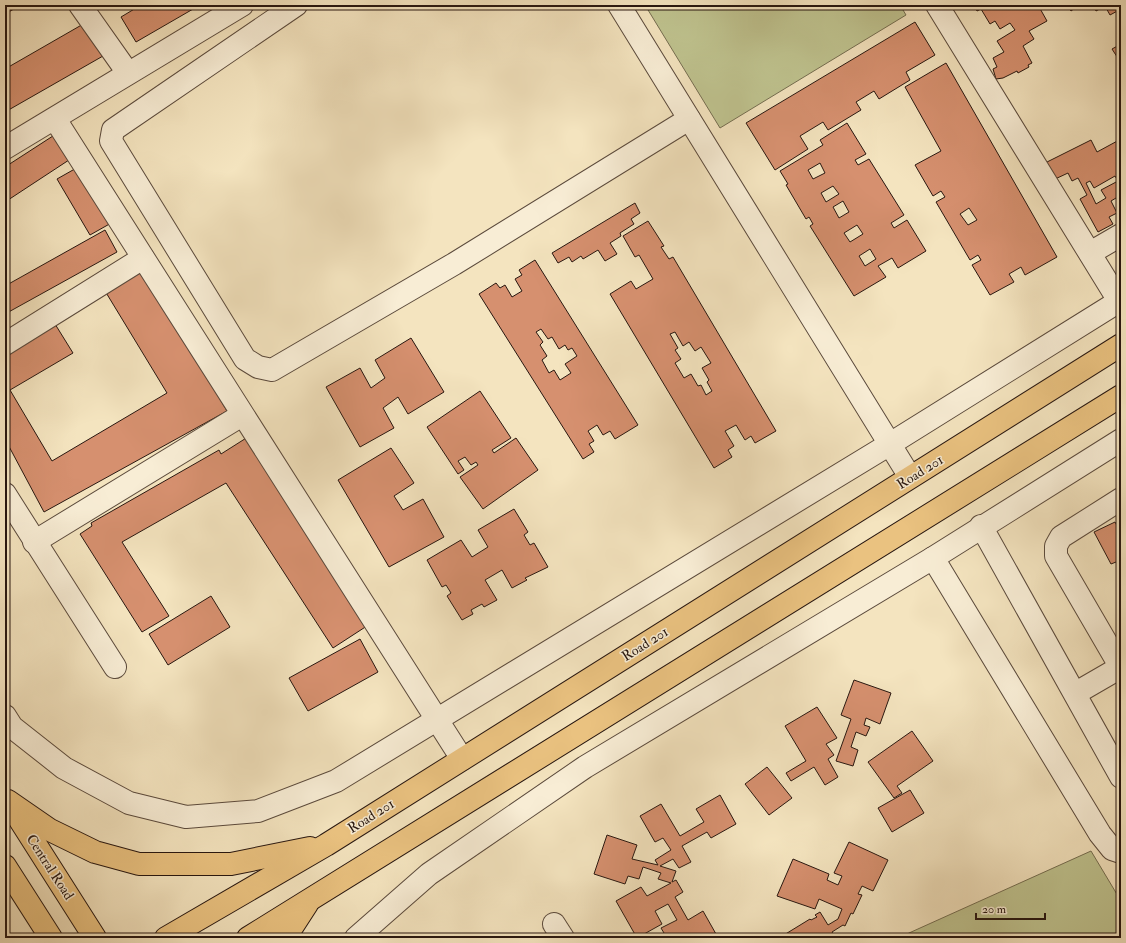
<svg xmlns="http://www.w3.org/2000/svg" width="1126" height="943" font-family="'IM FELL Double Pica',serif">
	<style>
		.green { fill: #bfc38f; stroke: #746d50 }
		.building { fill: #d6906f; stroke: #281710; fill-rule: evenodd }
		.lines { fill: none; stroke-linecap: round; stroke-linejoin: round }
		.minor-casing { stroke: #5b4a3c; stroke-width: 24 }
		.major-casing { stroke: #281710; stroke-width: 24 }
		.minor { stroke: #f8edd5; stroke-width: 22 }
		.major { stroke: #eac280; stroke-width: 22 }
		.labels { text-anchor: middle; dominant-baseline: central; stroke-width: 3; stroke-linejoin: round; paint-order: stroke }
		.street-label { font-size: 14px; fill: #281710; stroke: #f8edd5 }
	</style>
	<rect width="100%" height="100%" fill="#f4e4bf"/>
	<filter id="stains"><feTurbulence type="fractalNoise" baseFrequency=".005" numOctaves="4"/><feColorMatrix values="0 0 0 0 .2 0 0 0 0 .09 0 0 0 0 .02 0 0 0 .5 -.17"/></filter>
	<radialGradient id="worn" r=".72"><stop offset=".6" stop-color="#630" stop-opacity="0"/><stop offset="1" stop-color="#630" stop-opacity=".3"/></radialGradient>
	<!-- green -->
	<g class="green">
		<polygon points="645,5 900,5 906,15 720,128"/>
		<polygon points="1091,851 1121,901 1121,938 901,938 909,933"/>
	</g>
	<!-- building -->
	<g class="building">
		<polygon points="5,5 21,5 5,14"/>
		<polygon points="141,5 200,5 136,42 121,17"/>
		<polygon points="974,5 1038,5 1047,21 1029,31 1034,39 1023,46 1032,63 1028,65 1029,67 1018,73 1017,71 1003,78 996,79 993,69 997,67 993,58 1004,52 997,41 1015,30 1010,23 1000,29 995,21 990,24 981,9 977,11"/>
		<polygon points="1067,5 1079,5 1071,11"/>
		<polygon points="1093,5 1121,5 1121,9 1110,15 1105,6 1096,11"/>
		<polygon points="915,22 935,55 906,72 910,80 879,99 874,91 856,102 861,110 828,130 823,122 800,136 808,149 775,170 746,123"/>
		<polygon points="85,23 103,56 5,112 5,69"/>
		<polygon points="1121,44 1121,63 1112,49"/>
		<path d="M 946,63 L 1057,257 L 1025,275 L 1021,267 L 1009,274 L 1014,282 L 990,295 L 972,265 L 981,260 L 978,255 L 970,260 L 936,202 L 945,197 L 941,191 L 933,196 L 915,165 L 941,151 L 905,87 ZM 969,208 L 977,220 L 968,225 L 960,214 Z"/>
		<path d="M 847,123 L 866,154 L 855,160 L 858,165 L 869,159 L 904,215 L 891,223 L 894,228 L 907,220 L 926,251 L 898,268 L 892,258 L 878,266 L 886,277 L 854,296 L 810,226 L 813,224 L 809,217 L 806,219 L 786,185 L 788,184 L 780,171 L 823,145 L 820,140 ZM 820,163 L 825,173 L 813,179 L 808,170 ZM 833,186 L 839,194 L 826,202 L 821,193 ZM 843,201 L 849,212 L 839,218 L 833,207 ZM 857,225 L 863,234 L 850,242 L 844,233 ZM 870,249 L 876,259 L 865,266 L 859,256 Z"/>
		<polygon points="56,134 72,158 5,202 5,167"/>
		<path d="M 1121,139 L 1121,195 L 1111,201 L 1117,213 L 1109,217 L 1113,224 L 1098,232 L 1080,199 L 1087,195 L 1078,178 L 1072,181 L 1068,173 L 1053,180 L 1045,163 L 1091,140 L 1097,152 ZM 1115,176 L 1118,181 L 1101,190 L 1106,198 L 1096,204 L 1086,183 L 1090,181 L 1094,188 Z"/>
		<polygon points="80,166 113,222 90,235 57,179"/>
		<polygon points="635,203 640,213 631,219 634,224 620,233 621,236 610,243 617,254 605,261 598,250 583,259 581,256 572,262 569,257 558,263 552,253"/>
		<path d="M 648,221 L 664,246 L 661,247 L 669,259 L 673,257 L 776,431 L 755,443 L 751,436 L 745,440 L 736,425 L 725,431 L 734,446 L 728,450 L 732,457 L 714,468 L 610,294 L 631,281 L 636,289 L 653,279 L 639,255 L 635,257 L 623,236 ZM 675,332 L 683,346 L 689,342 L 695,351 L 701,347 L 711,363 L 702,368 L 709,380 L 707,382 L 712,391 L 706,395 L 701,385 L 698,386 L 691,374 L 684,378 L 675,363 L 681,359 L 675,350 L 678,348 L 670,334 Z"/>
		<polygon points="105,230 117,252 5,314 5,286"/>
		<path d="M 535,260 L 638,425 L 615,439 L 610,431 L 603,435 L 597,425 L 588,431 L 594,441 L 589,444 L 594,452 L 583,459 L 479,294 L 496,283 L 500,288 L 505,285 L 512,297 L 522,291 L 515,279 L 522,275 L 519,270 ZM 541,329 L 548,339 L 552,337 L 559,349 L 565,345 L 568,350 L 572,348 L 577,356 L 565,364 L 571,373 L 560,380 L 554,370 L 549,373 L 542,360 L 547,356 L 540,345 L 543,342 L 536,332 Z"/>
		<polygon points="140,264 227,411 44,512 5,439 5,353 55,324 73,353 10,390 52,461 167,393 102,286"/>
		<polygon points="411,338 444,392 408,414 398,397 383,408 394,428 360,447 326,387 360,368 371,388 385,378 375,360"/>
		<polygon points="480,391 511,438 492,450 494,453 516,438 538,470 483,509 460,477 478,465 476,462 471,465 465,457 458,461 464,470 458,474 427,427"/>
		<polygon points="251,435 373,622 333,648 226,483 122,542 169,616 142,632 80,534 92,526 91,523 219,450 221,454"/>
		<polygon points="391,448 414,483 394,496 403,510 423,499 444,537 389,567 338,480"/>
		<polygon points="514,509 528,532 524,535 530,545 534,543 548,567 525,578 527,580 512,588 502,570 485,580 497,600 484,607 482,604 471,610 473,614 462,620 447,596 451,593 446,585 442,587 427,560 461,540 472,557 488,547 478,530"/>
		<polygon points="1115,522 1121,533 1121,570 1116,562 1111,564 1094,532"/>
		<polygon points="1121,585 1121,594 1117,588"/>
		<polygon points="211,596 230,627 168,665 149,634"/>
		<polygon points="360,639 378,672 308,711 289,678"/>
		<polygon points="854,680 891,693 880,724 866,718 864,725 870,727 866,736 856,732 851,747 858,750 853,766 836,761 851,719 841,715"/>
		<polygon points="817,707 837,738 826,744 834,755 828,759 838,777 825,785 814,767 791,781 786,773 806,761 785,726"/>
		<polygon points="912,731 933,761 897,786 902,793 894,798 868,762"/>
		<polygon points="767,767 792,798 769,815 745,784"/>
		<polygon points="910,790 924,813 892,832 878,808"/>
		<polygon points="720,795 736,824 711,838 707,832 682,846 691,862 679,868 673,859 660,866 676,871 672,882 676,880 683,892 675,897 688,920 703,911 716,934 709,938 667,938 661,928 677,920 668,904 655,911 662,924 637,938 616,901 641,887 647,896 671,883 658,879 661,873 643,867 639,879 628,876 625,884 594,874 607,835 637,845 632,859 658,865 655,860 671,850 663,838 655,842 640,816 661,804 680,836 704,822 696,809"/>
		<polygon points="849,842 888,860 873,891 862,886 858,894 862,895 853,914 851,913 845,926 843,925 832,932 836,938 779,938 810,919 811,920 817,917 815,915 820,912 828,925 838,919 842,909 819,899 815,909 777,896 793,859 829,874 827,880 838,885 842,876 834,873"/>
	</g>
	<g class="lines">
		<defs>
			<g id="minor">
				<polyline points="80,5 128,73"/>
				<polyline points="296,5 113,130 111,141 245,359 258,367 272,370 454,264 689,119"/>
				<polyline points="619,5 910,477"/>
				<polyline points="937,5 1119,301"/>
				<polyline points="55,119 462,759"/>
				<polyline points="5,148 242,5"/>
				<polyline points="1090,253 1121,235"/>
				<polyline points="5,344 143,258"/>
				<polyline points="5,494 115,667"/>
				<polyline points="981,526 1121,777"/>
				<polyline points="34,542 242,415"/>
				<polyline points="933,558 1100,834 1112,849 1121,852"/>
				<polyline points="1120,666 1056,556 1056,546 1061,537 1121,499"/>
				<polyline points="1076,693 1121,667"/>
				<polyline points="5,716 12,727 64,768 129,803 186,817 258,811 336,781 890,444 1121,300"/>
				<polyline points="554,924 563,938"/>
				<polyline points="356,938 429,874 585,767 933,558 1121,440"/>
			</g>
			<g id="major">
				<polyline points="8,801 50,830 95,852 139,864 231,864 310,848"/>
				<polyline points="13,809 95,938"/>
				<polyline points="5,866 51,938"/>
				<polyline points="166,938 326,845 1121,345"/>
				<polyline points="248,938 1121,396"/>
				<polyline points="285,938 307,904"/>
			</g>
		</defs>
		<!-- minor casing -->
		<use href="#minor" class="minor-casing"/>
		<!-- major casing -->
		<use href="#major" class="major-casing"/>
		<!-- minor -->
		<use href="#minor" class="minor"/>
		<!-- major -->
		<use href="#major" class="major"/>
	</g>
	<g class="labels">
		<!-- street labels -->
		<g class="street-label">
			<text transform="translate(920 472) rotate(-32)">Road 201</text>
			<text transform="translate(645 644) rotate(-32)">Road 201</text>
			<text transform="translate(371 816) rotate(-32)">Road 201</text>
			<text transform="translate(50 867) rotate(57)">Central Road</text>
		</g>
	</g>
	<!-- margin -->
	<rect width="1126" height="943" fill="none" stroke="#f4e4bf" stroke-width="20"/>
	<rect x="6" y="6" width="1114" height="931" fill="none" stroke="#281710" stroke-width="2"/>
	<rect x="10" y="10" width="1106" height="923" fill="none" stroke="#281710"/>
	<!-- scale -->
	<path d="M976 913v6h69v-6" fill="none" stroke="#281710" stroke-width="2"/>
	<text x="982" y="913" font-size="12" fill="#281710" stroke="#f8edd5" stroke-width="3" paint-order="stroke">20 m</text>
	<rect width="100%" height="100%" filter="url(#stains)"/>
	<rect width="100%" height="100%" fill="url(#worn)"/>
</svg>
